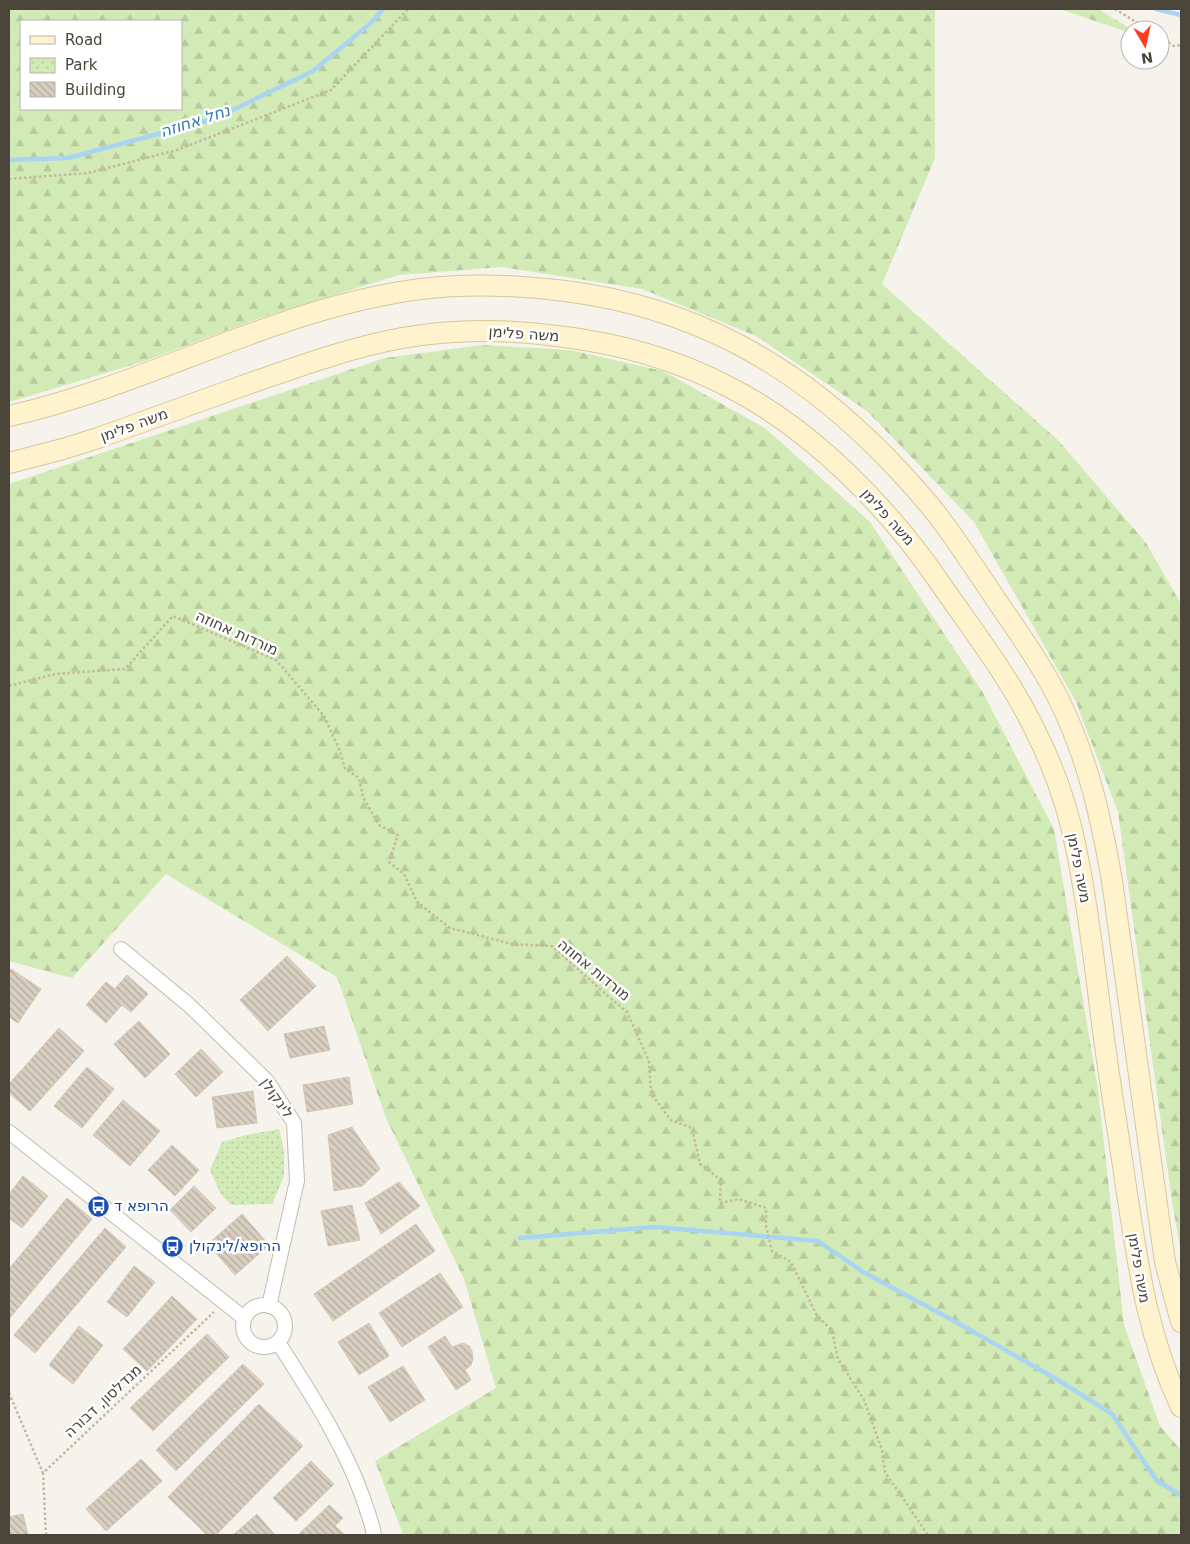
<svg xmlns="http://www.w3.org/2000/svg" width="1190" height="1544" font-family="'DejaVu Sans','Noto Sans Hebrew',sans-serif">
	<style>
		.forest { fill: url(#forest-firs); fill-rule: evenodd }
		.park { fill: url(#park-dots) }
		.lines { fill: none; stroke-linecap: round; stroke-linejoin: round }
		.stream { stroke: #a9d4f2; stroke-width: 4.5 }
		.building { fill: url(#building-back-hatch); stroke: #d3c7b4 }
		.street-casing { stroke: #c2bbae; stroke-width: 16 }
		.secondary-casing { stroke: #d6c79b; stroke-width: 22 }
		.path { stroke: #c4b79f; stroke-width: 2.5; stroke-dasharray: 2.5 2.5; stroke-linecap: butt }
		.street { stroke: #fff; stroke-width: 14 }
		.secondary { stroke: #fff3cd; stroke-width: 20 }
		.labels { text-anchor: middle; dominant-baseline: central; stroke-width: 5; stroke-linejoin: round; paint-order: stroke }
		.street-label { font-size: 15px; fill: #4b4439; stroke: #fff }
		.transit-label { font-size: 15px; fill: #164399; stroke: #fff; text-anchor: start }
		.water-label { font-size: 16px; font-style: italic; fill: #2e7ab2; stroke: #fff }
	</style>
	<defs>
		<pattern id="forest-firs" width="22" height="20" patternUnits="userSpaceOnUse" patternTransform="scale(1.25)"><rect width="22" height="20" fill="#d2eab5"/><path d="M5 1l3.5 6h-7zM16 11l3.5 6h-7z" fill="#b6ca9c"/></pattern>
		<pattern id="park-dots" width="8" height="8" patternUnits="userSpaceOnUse" patternTransform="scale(1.25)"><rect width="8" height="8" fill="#d2eab5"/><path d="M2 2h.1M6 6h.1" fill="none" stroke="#b6ca9c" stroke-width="1.8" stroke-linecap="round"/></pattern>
		<pattern id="building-back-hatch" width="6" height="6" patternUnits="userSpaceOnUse" patternTransform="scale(1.25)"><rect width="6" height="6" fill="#d8cfc1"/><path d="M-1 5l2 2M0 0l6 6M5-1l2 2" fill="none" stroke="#b1aa9e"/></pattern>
	</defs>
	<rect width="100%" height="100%" fill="#f6f3ec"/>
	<!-- forest -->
	<g class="forest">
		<path d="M 9,9 L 935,9 L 935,158 L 882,284 L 1059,441 L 1146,543 L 1181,604 L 1181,1253 L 1172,1202 L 1118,812 L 1076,702 L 974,522 L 867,411 L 756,336 L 642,289 L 502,267 L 399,275 L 263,317 L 142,362 L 9,402 ZM 21,21 L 181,21 L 181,109 L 21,109 Z"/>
		<polygon points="1060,9 1098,9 1133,30 1130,30 1130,33"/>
		<polygon points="482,345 570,350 663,371 765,428 870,522 982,691 1054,829 1098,1089 1124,1325 1160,1426 1181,1450 1181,1535 402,1535 401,1529 375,1461 496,1388 464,1279 386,1118 337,977 166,874 72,978 9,961 9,484 385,358"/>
	</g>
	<!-- park -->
	<polygon class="park" points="279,1129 284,1150 284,1176 272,1204 231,1205 220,1193 210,1170 222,1142 246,1135"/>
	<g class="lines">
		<!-- stream -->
		<g class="stream">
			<polyline points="1156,9 1181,15"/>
			<polyline points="9,160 68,158 214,119 313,71 372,22 383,9"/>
			<polyline points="520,1238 655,1227 818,1241 863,1272 956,1322 1058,1380 1112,1414 1157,1481 1181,1495"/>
		</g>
	</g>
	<!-- building -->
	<g class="building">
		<polygon points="287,956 316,986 268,1031 240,1000"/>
		<polygon points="11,969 41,989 18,1023 9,1017 9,971"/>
		<polygon points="127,975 148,994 131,1012 122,1005 106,1023 86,1005 106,982 115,989"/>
		<polygon points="139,1021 170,1054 145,1078 114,1044"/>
		<polygon points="324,1026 330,1050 290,1058 284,1034"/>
		<polygon points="59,1028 84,1051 30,1111 9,1093 9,1084"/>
		<polygon points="201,1049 223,1072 196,1097 175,1074"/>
		<polygon points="87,1067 114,1089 82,1128 54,1106"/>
		<polygon points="349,1077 353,1104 307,1112 303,1085"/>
		<polygon points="253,1091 257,1123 217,1128 212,1097"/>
		<polygon points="123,1100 160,1131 130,1166 93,1135"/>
		<polygon points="352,1127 380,1169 362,1186 334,1191 328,1135"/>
		<polygon points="172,1145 199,1170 175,1196 148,1170"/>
		<polygon points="23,1176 48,1196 22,1228 9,1218 9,1194"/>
		<polygon points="399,1182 420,1206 381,1234 365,1203"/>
		<polygon points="194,1186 216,1208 191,1232 170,1210"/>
		<polygon points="67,1198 92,1219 9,1319 9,1269"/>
		<polygon points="352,1205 360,1240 328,1246 321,1211"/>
		<polygon points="242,1214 269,1245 235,1275 208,1244"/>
		<polygon points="416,1224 435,1251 333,1321 314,1294"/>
		<polygon points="105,1228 126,1247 35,1353 14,1335"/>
		<polygon points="134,1266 155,1282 127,1317 107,1302"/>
		<polygon points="440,1273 463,1307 402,1347 379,1313"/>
		<polygon points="172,1296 197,1319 147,1371 123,1349"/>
		<polygon points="369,1323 389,1356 359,1375 338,1342"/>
		<polygon points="79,1326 103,1345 73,1384 49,1365"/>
		<polygon points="207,1334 229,1357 153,1431 130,1408"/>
		<polygon points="445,1336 452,1347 463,1343 469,1346 472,1351 473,1359 471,1365 465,1370 471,1380 456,1390 428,1347"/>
		<polygon points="243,1364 264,1384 176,1471 156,1450"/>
		<polygon points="403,1366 425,1400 390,1422 368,1387"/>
		<polygon points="259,1404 303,1446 216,1535 207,1535 168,1497"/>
		<polygon points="141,1459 162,1481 106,1531 86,1509"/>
		<polygon points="311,1461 334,1484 296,1521 273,1498"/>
		<polygon points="329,1505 343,1518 335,1526 345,1535 298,1535"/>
		<polygon points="23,1514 28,1535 9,1535 9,1517"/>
		<polygon points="257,1514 274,1534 272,1535 233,1535"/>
	</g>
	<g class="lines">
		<defs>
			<g id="street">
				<polyline points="121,949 189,1005 267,1081 294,1123 297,1181 269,1306"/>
				<polyline points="9,1132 244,1318"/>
				<circle cx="264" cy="1326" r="21"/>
				<path d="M 278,1342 C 310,1393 343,1442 363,1498 C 367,1511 372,1522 374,1535"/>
			</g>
			<g id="secondary">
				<path d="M 9,416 C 149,385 277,307 421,289 C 469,283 517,285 565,291 C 693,307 795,364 885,456 C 904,476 925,498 942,521 C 956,540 969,560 983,580 C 1009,620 1039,659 1060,702 C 1088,759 1101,818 1112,881 L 1165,1262 L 1181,1322"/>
				<path d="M 9,463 L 63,449 L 98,438 C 147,420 196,403 245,385 C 297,367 348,348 402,338 C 453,329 505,329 557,336 C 618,343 676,359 731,388 C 814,431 890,509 942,586 C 975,633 1011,680 1036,732 C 1055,770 1069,811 1077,853 C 1088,906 1094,961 1101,1015 C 1108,1073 1118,1130 1126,1187 C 1138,1265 1147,1335 1181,1407"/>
			</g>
		</defs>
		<!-- street casing -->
		<use href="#street" class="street-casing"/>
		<!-- secondary casing -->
		<use href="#secondary" class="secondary-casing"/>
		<!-- path -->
		<g class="path">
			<polyline points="1115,9 1149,30"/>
			<polyline points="1160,37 1174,46 1181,45"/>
			<polyline points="9,179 88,173 177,150 331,90 408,9"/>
			<polyline points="9,686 55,674 125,669 173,616 276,660 324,716 340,751 345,769 359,778 363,797 379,825 398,835 389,862 404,874 417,902 450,928 512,944 552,946 609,997 627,1012 649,1061 651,1094 671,1120 692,1128 700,1164 721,1180 720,1203 739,1199 766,1208 766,1226 772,1251 791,1262 816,1314 832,1331 838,1359 864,1400 882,1450 885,1472 928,1535"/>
			<polyline points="9,1393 43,1473"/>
			<polyline points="46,1535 43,1473 214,1312"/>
		</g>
		<!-- street -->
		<use href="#street" class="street"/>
		<!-- secondary -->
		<use href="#secondary" class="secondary"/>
	</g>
	<!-- icons -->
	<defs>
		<symbol id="bus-disc" viewBox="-11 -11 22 22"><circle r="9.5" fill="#1a4fb4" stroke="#fff"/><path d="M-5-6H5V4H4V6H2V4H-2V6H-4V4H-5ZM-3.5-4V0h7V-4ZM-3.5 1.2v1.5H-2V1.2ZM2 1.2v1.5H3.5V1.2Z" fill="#fff"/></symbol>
	</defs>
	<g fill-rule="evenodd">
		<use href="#bus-disc" x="86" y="1194" width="25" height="25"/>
		<use href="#bus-disc" x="160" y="1234" width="25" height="25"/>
	</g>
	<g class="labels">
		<!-- street labels -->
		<g class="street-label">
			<text transform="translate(524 334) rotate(4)">משה פלימן</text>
			<text transform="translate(134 425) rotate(-20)">משה פלימן</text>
			<text transform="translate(888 517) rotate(48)">משה פלימן</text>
			<text transform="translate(237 633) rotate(24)">מורדות אחוזה</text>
			<text transform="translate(1079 868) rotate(79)">משה פלימן</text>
			<text transform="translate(594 970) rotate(39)">מורדות אחוזה</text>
			<text transform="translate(277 1098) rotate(55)">לינקולן</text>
			<text transform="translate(1139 1268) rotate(80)">משה פלימן</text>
			<text transform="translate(103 1401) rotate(-43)">מנדלסון, דבורה</text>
		</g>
		<!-- transit labels -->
		<g class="transit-label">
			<text x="114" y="1206">הרופא ד</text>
			<text x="189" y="1246">הרופא/לינקולן</text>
		</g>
		<!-- water labels -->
		<g class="water-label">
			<text transform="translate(195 121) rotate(-18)">נחל אחוזה</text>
		</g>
	</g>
	<!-- border -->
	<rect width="1190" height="1544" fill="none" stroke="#4b4439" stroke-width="20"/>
	<!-- legend -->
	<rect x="20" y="20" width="162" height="90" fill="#ffffff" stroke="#b7b4b0"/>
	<rect x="30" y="36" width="25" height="8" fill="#fff3cd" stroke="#b7b4b0"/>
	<text x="65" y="45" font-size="15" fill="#4b4439">Road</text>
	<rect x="30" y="58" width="25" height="15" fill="url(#park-dots)" stroke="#b7b4b0"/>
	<text x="65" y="70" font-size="15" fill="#4b4439">Park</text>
	<rect x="30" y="82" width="25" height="15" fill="url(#building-back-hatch)" stroke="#b7b4b0"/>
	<text x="65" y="95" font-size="15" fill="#4b4439">Building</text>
	<!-- north arrow -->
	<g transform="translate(1145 45) rotate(171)"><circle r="24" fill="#ffffff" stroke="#b7b4b0"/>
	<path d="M0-4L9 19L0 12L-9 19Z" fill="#fc3f1d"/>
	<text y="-8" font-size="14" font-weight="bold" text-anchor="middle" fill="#4b4439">N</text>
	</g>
</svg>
